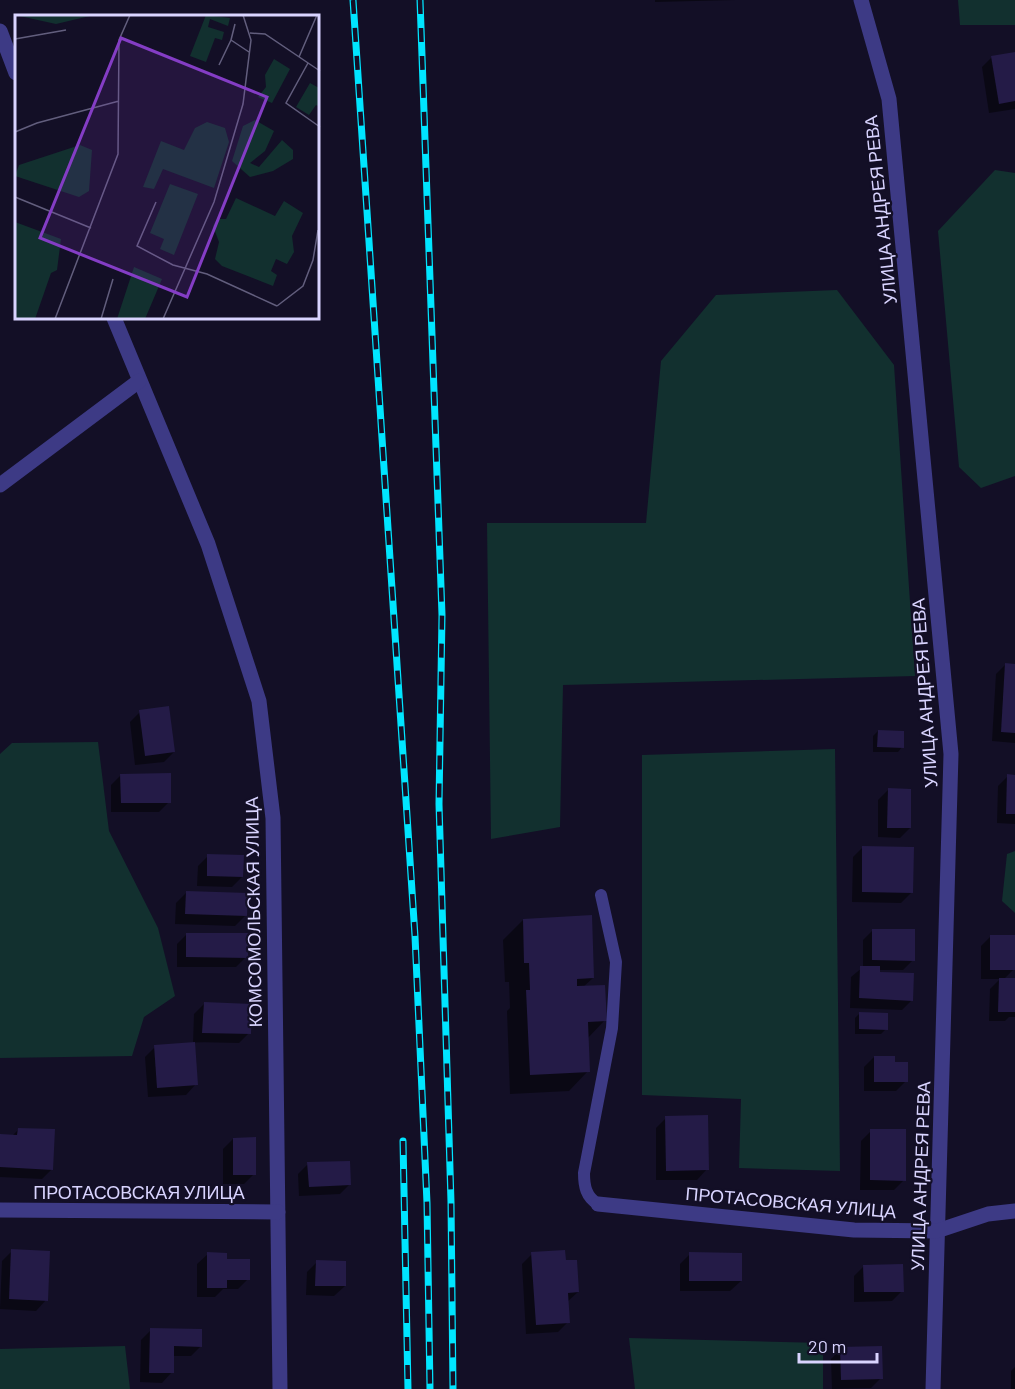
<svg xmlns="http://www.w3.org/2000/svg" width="1015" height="1389" font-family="Barlow,sans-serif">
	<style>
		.green { fill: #12302f }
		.shadow { fill: #0007 }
		.building { fill: #241b47 }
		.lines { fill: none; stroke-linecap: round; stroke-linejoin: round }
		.service { stroke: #3d3a85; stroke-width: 12 }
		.minor { stroke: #3d3a85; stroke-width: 15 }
		.rail-casing { stroke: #00e5ff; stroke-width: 7 }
		.rail { stroke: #130f26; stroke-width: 4.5; stroke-dasharray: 14; stroke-linecap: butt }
		.labels { text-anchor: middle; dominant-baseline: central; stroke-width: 4.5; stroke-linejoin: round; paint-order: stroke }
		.street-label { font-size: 18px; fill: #d9d4ff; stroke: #130f26 }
		.inset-road { fill: none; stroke: #625e7d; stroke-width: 1.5 }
		.view { fill: #843dc5; fill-opacity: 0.15; stroke: #843dc5; stroke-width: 3 }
		.inset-edge { fill: none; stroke: #d9d4ff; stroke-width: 3 }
	</style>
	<rect width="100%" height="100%" fill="#130f26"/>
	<!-- green -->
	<g class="green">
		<polygon points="958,0 1015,0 1015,25 960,25"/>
		<polygon points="995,170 1015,173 1015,476 981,488 959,467 938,231"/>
		<polygon points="837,290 894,365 915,676 563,685 560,827 491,839 487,523 646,523 661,361 716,295"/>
		<polygon points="98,742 109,831 158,928 175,996 144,1017 132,1056 0,1058 0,754 12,743"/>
		<polygon points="835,749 840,1171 739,1168 741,1099 642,1095 642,755"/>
		<polygon points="1015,851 1015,913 1002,901 1007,854"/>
		<polygon points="629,1338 823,1343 823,1389 635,1389"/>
		<polygon points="125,1346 130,1389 0,1389 0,1349"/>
	</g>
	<!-- shadow -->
	<g class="shadow">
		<polygon points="655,0 736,0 655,2"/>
		<polygon points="1015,53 1015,109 989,113 982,67 992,57"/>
		<polygon points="1006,664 1015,665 1015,743 992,741 996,674"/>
		<polygon points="140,712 174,752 164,762 135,765 130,722"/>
		<polygon points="878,731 902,747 898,752 873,752 873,736"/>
		<polygon points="121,775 169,802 159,812 111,812 111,785"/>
		<polygon points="1008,776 1015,776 1015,824 997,823 998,786"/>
		<polygon points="888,790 910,828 900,838 878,837 878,800"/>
		<polygon points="863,847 912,892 901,903 852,902 853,857"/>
		<polygon points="208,856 242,877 232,887 197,886 198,866"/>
		<polygon points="186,893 245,916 235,926 175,924 176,903"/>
		<polygon points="523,920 593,978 582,988 605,1020 587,1039 588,1071 569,1091 510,1094 507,1011 510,1008 509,982 505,982 503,940"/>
		<polygon points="873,930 913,960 903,970 878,970 878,973 912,1000 902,1010 850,1008 851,977 863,967 863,940"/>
		<polygon points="187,934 246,957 236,967 177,967 177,944"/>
		<polygon points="991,936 1014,969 1004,979 1015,980 1015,1017 1009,1017 1005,1021 989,1021 990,989 1000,979 981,979 981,946"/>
		<polygon points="204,1004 249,1033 239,1043 193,1042 196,1084 186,1095 148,1097 145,1057 155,1047 193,1044 194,1014"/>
		<polygon points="860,1013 886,1029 881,1034 855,1034 855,1018"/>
		<polygon points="874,1057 906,1081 896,1091 864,1091 864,1067"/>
		<polygon points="666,1118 707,1169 697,1180 656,1180 656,1128"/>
		<polygon points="18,1130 52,1169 42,1179 0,1177 0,1136 12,1136"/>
		<polygon points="871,1131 904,1180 894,1190 860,1190 861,1141"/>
		<polygon points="233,1139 254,1174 244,1184 223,1184 223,1149"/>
		<polygon points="308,1164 350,1184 340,1194 299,1196 298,1174"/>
		<polygon points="12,1251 46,1300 36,1311 0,1309 2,1261"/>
		<polygon points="208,1254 225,1260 248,1279 238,1289 223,1289 215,1297 197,1297 197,1264"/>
		<polygon points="532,1254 565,1262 578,1292 567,1302 568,1322 558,1332 526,1334 522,1264"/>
		<polygon points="690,1254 741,1281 730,1291 680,1291 680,1264"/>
		<polygon points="317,1262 345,1286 334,1296 306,1295 307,1272"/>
		<polygon points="864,1266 902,1291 892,1301 854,1302 854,1276"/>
		<polygon points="151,1330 201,1346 191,1356 172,1356 172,1372 162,1383 140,1382 141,1340"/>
		<polygon points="841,1349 881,1378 871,1388 832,1389 831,1359"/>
		<polygon points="1015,1367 1015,1389 1011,1389 1011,1371"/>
	</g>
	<!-- building -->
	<g class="building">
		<polygon points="1015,52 1015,101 999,104 991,56"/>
		<polygon points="1005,663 1015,664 1015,733 1001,732"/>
		<polygon points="169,706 175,752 145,756 139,710"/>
		<polygon points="878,730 904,731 904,748 877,747"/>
		<polygon points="171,773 171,803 121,803 120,774"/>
		<polygon points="1007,774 1015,775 1015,814 1006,814"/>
		<polygon points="888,788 911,789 911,828 887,828"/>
		<polygon points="862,846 914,847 913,893 862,892"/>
		<polygon points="207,854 244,855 243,877 207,876"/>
		<polygon points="186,891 248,893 247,916 185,914"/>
		<polygon points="592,915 594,978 577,979 577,986 605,985 607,1021 588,1022 590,1072 530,1075 526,990 530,990 529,963 524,963 523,919"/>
		<polygon points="872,929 915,929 915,961 872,960"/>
		<polygon points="186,933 248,933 248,958 186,957"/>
		<rect x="990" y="935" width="25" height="35"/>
		<polygon points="860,966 880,966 880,972 914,973 913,1001 859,998"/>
		<polygon points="999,978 1015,978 1015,1012 998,1012"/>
		<polygon points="204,1002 252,1004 251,1034 202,1033"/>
		<polygon points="859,1012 888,1013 888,1030 859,1029"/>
		<polygon points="195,1042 198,1085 157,1088 154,1045"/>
		<polygon points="874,1056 895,1056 895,1062 908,1062 908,1082 874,1082"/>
		<polygon points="708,1115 709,1170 666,1171 665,1116"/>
		<polygon points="18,1128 55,1129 53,1170 0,1167 0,1134 17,1135"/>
		<polygon points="870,1129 906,1129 906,1181 870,1180"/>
		<polygon points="256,1137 256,1175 233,1175 233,1138"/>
		<polygon points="350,1161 351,1185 309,1187 307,1162"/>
		<polygon points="11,1249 50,1251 48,1301 9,1299"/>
		<polygon points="565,1250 566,1260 577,1260 579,1292 568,1293 570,1323 536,1325 531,1252"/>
		<polygon points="207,1252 227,1253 227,1259 250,1259 250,1280 227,1280 227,1288 207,1288"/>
		<polygon points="689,1252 742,1253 742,1281 689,1281"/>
		<polygon points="316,1260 346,1261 346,1286 315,1286"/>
		<polygon points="903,1264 904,1292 864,1292 863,1265"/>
		<polygon points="150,1328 202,1329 202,1347 174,1346 174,1373 149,1373"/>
		<polygon points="882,1346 883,1379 841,1380 840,1347"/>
	</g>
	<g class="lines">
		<!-- service -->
		<path class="service" d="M 598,1204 C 586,1197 584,1186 584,1173 L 612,1028 L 616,962 L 601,895"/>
		<!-- minor -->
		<g class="minor">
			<polyline points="861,0 889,99 951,754 933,1389"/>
			<polyline points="0,31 16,73"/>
			<polyline points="114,318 208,544 259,701 273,818 280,1389"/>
			<polyline points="0,485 139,381"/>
			<polyline points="598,1204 854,1230 937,1231 988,1214 1015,1211"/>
			<polyline points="0,1210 278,1212"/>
		</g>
		<defs>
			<g id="rail">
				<polyline points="353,0 415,936 427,1203 430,1389"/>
				<polyline points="420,0 442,615 439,804 451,1202 453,1389"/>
				<polyline points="403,1141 408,1389"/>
			</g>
		</defs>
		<!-- rail casing -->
		<use href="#rail" class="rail-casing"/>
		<!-- rail -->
		<use href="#rail" class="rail"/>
	</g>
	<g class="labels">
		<!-- street labels -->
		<g class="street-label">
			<text transform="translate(880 210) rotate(-96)">УЛИЦА АНДРЕЯ РЕВА</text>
			<text transform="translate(924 693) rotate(-94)">УЛИЦА АНДРЕЯ РЕВА</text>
			<text transform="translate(253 912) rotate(-91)">КОМСОМОЛЬСКАЯ УЛИЦА</text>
			<text transform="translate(920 1176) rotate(-88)">УЛИЦА АНДРЕЯ РЕВА</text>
			<text x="139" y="1192">ПРОТАСОВСКАЯ УЛИЦА</text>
			<text transform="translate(791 1202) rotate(5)">ПРОТАСОВСКАЯ УЛИЦА</text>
		</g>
	</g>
	<!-- overview -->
	<g transform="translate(15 15)">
		<rect width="304" height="304" fill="#130f26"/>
		<path d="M 0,0 L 79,0 L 41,9 ZM 191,0 L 215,3 L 213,11 L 195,4 L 193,12 L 209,17 L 207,25 L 200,23 L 191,47 L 175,41 ZM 259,44 L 275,54 L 257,88 L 243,82 L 251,72 L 250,60 ZM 295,68 L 304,73 L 305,92 L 301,90 L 294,100 L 281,92 ZM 240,105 L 259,116 L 250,136 L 235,148 L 244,152 L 267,125 L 278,135 L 278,144 L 258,156 L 235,162 L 217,146 L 228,111 ZM 192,107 L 210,113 L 214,127 L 199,173 L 148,154 L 139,174 L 128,172 L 146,126 L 169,135 L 180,113 ZM 65,130 L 77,135 L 74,176 L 64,182 L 0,161 L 4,150 ZM 155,169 L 183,179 L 159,240 L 145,234 L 149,224 L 135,218 ZM 221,183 L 260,201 L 269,186 L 288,198 L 277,221 L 279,237 L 272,249 L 261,244 L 256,256 L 262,260 L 258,271 L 207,251 L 200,244 L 204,227 L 198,211 L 202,204 L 211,204 ZM 0,207 L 46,224 L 42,255 L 36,258 L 20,304 L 0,304 ZM 119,252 L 147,264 L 130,304 L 102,304 Z" fill="#12302f"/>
		<path class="inset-road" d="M 220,9 L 216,25 L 234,37M 235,18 L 250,19 L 305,56M 0,24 L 51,15M 284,42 L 302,0M 293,48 L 271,88 L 305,112M 204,50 L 216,25M 0,117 L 22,108 L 104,86M 0,182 L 76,213M 141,187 L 122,231 L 158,250 L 192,259 L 262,291M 262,291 L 288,271 L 298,245 L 303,215M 40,304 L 103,139 L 104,25 L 115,0M 86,304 L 98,264M 148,304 L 199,187 L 228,89 L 236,25 L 228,0"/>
		<path class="view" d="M 106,23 L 252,82 L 172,282 L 25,223 Z"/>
		<rect width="304" height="304" class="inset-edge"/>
	</g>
	<!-- scale -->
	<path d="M799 1353v9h78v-9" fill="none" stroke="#d9d4ff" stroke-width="3"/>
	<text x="808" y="1353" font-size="18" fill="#d9d4ff" stroke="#130f26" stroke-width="4.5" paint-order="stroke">20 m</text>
</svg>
